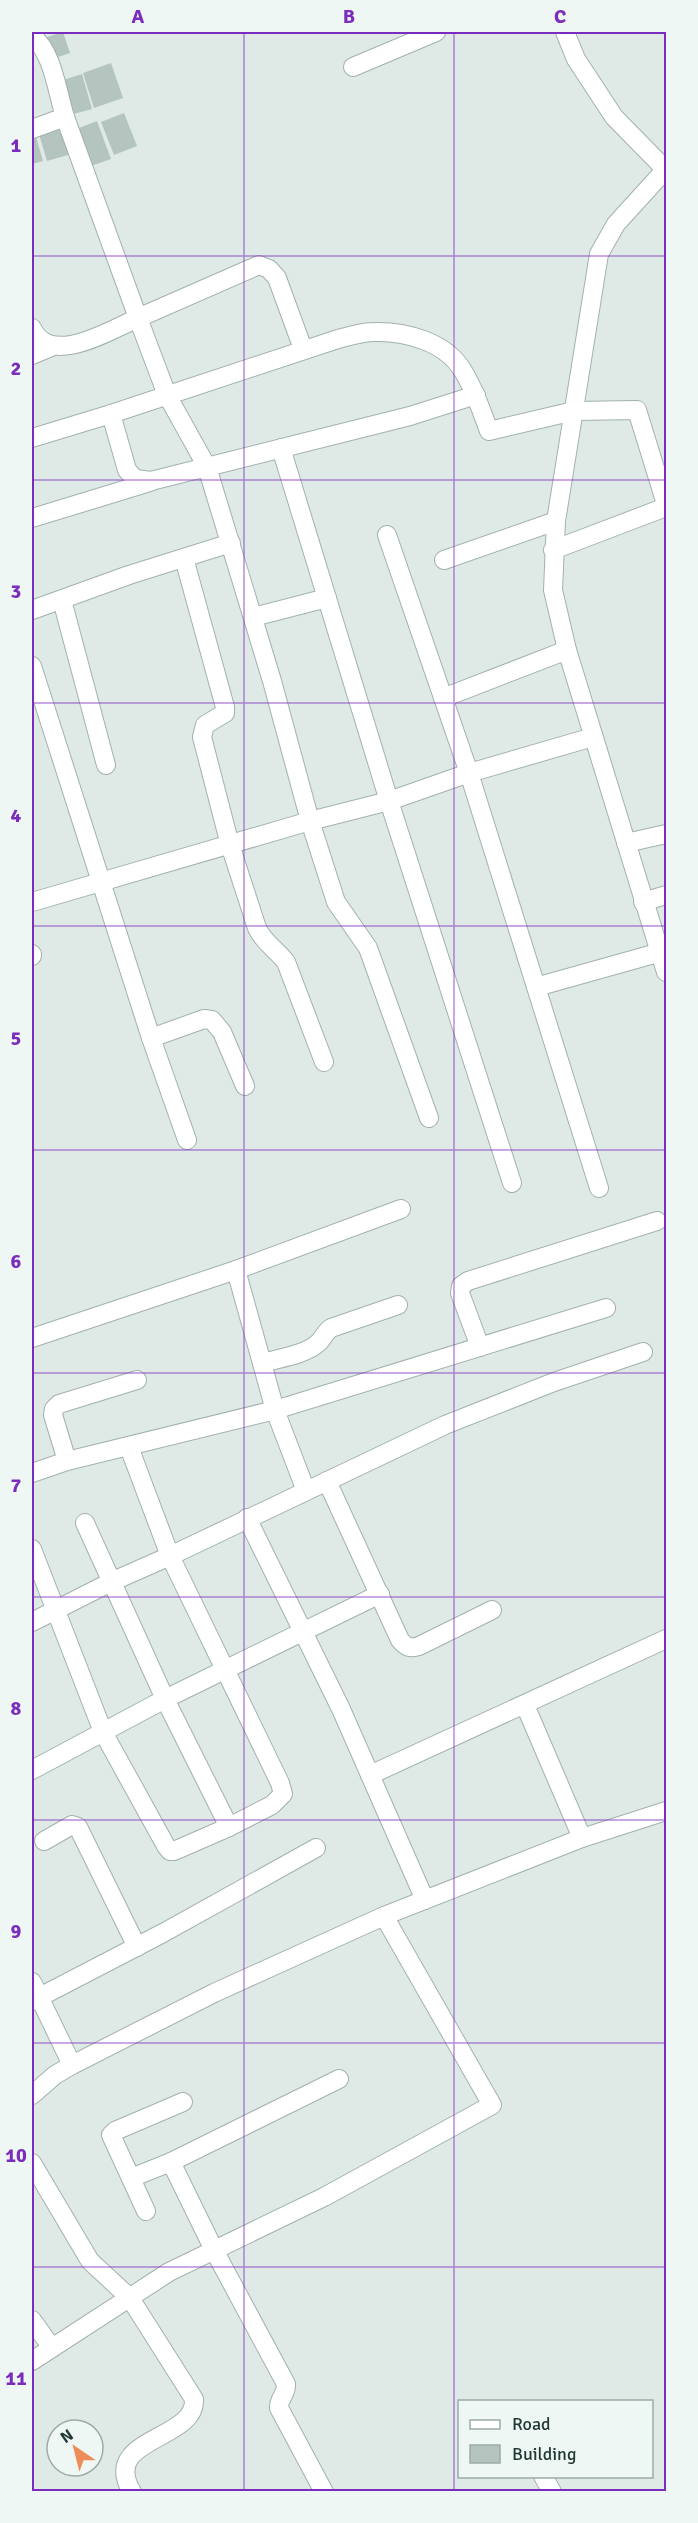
<svg xmlns="http://www.w3.org/2000/svg" width="698" height="2523" font-family="Signika,sans-serif">
	<style>
		.building { fill: #b4c4bf }
		.lines { fill: none; stroke-linecap: round; stroke-linejoin: round }
		.minor-casing { stroke: #a2b1ad; stroke-width: 20 }
		.minor { stroke: #fff; stroke-width: 18 }
		.grid { fill: none; stroke: #7b2cbf; stroke-width: 1.5; stroke-opacity: 0.55 }
		.neatline { fill: none; stroke: #7b2cbf; stroke-width: 2 }
		.grid-label { font-size: 20px; text-anchor: middle; font-weight: bold; fill: #7b2cbf }
	</style>
	<rect width="100%" height="100%" fill="#dfeae6"/>
	<!-- building -->
	<g class="building">
		<polygon points="63,32 70,53 52,59 44,38"/>
		<polygon points="111,63 123,98 94,108 83,73"/>
		<polygon points="82,74 92,109 70,115 60,81"/>
		<polygon points="124,113 137,146 114,155 101,122"/>
		<polygon points="97,121 111,159 88,167 74,130"/>
		<polygon points="61,128 68,155 47,161 39,134"/>
		<polygon points="36,137 43,161 32,164 32,138"/>
	</g>
	<g class="lines">
		<defs>
			<g id="minor">
				<polyline points="565,32 576,59 614,117 666,170"/>
				<path d="M 32,36 C 53,52 57,92 65,117 L 32,129"/>
				<polyline points="353,67 436,32"/>
				<polyline points="666,169 616,224 599,254 556,521 553,590 567,650 666,972"/>
				<path d="M 32,328 C 50,368 110,330 138,318 L 65,117"/>
				<polyline points="303,349 277,278 269,269 259,265 138,318 167,395 207,467 272,681 310,821 336,902 368,948 429,1118"/>
				<polyline points="32,355 51,347"/>
				<polyline points="111,414 127,470 135,479 151,481 410,416 476,395"/>
				<path d="M 32,438 L 111,414 L 338,339 C 350,336 362,332 374,332 C 406,331 446,342 463,371 C 475,390 481,410 489,431 L 574,411 L 637,410 L 666,504"/>
				<polyline points="281,448 389,801 512,1183"/>
				<polyline points="32,518 150,482"/>
				<polyline points="387,535 469,773 599,1188"/>
				<polyline points="553,550 666,507"/>
				<path d="M 184,558 L 225,707 L 225,713 L 205,725 L 202,737 L 230,845 L 257,928 C 264,943 276,949 286,962 L 324,1062"/>
				<polyline points="444,560 556,521"/>
				<polyline points="62,600 106,765"/>
				<polyline points="32,610 129,575 231,543"/>
				<polyline points="253,617 327,598"/>
				<polyline points="32,666 151,1038 187,1140"/>
				<polyline points="443,698 567,650"/>
				<polyline points="626,843 666,834"/>
				<polyline points="32,902 310,821 389,801 469,773 593,737"/>
				<polyline points="643,902 666,895"/>
				<polyline points="32,954 32,956"/>
				<polyline points="536,987 661,952"/>
				<polyline points="151,1038 204,1019 212,1020 222,1032 245,1086"/>
				<polyline points="236,1270 275,1410 306,1491"/>
				<polyline points="32,1338 236,1270 401,1209"/>
				<polyline points="480,1347 460,1293 461,1286 468,1281 657,1221"/>
				<path d="M 262,1363 C 279,1358 305,1355 318,1343 C 323,1339 325,1332 331,1328 L 398,1305"/>
				<polyline points="129,1447 170,1556 280,1783 283,1794 272,1805 229,1827"/>
				<polyline points="67,1461 53,1415 54,1409 59,1404 137,1380"/>
				<polyline points="32,1473 67,1461 275,1410 606,1308"/>
				<path d="M 327,1481 L 400,1640 C 406,1647 410,1649 419,1646 L 492,1610"/>
				<polyline points="247,1518 341,1709 370,1775 666,1639"/>
				<polyline points="32,1549 103,1732 166,1846 170,1851 174,1851 229,1827 165,1699 85,1523"/>
				<polyline points="32,1622 111,1582 170,1556 445,1425 554,1382 643,1352"/>
				<polyline points="32,1770 165,1699 380,1594"/>
				<polyline points="370,1775 425,1900"/>
				<polyline points="582,1838 666,1811"/>
				<polyline points="44,1841 72,1825 78,1827 137,1947"/>
				<polyline points="32,1982 72,2065"/>
				<polyline points="32,2001 163,1933 316,1848"/>
				<polyline points="32,2095 55,2075 72,2065 214,1993 384,1916"/>
				<path d="M 171,2162 L 214,2250 L 286,2384 C 287,2394 278,2399 279,2408 L 324,2492"/>
				<path d="M 32,2163 L 90,2261 L 130,2298 L 194,2399 C 197,2441 99,2437 132,2492"/>
				<polyline points="131,2178 171,2162 339,2079"/>
				<polyline points="146,2211 111,2135 115,2131 183,2102"/>
				<polyline points="32,2320 52,2348"/>
				<polyline points="32,2361 169,2272 324,2197 492,2105 384,1916 582,1838 525,1705"/>
				<polyline points="543,2476 552,2492"/>
			</g>
		</defs>
		<!-- minor casing -->
		<use href="#minor" class="minor-casing"/>
		<!-- minor -->
		<use href="#minor" class="minor"/>
	</g>
	<!-- grid -->
	<path class="grid" d="M 244,32 L 244,2492M 454,32 L 454,2492M 32,256 L 666,256M 32,480 L 666,480M 32,703 L 666,703M 32,926 L 666,926M 32,1150 L 666,1150M 32,1373 L 666,1373M 32,1597 L 666,1597M 32,1820 L 666,1820M 32,2043 L 666,2043M 32,2267 L 666,2267"/>
	<!-- border -->
	<rect width="698" height="2523" fill="none" stroke="#eff7f4" stroke-width="66"/>
	<!-- legend -->
	<rect x="458" y="2400" width="195" height="78" fill="#eff7f4" stroke="#9daba8" stroke-width="1.5"/>
	<rect x="470" y="2420" width="30" height="9" fill="#ffffff" stroke="#9daba8" stroke-width="1.5"/>
	<text x="512" y="2430" font-size="18" fill="#213935">Road</text>
	<rect x="470" y="2445" width="30" height="18" fill="#b4c4bf" stroke="#9daba8" stroke-width="1.5"/>
	<text x="512" y="2460" font-size="18" fill="#213935">Building</text>
	<!-- north arrow -->
	<g transform="translate(75 2448) rotate(325)"><circle r="28" fill="#eff7f4" stroke="#9daba8" stroke-width="1.5"/>
	<path d="M0-4.5L10 22L0 15L-10 22Z" fill="#ed8e5a"/>
	<text y="-9" font-size="16" font-weight="bold" text-anchor="middle" fill="#213935">N</text>
	</g>
	<rect x="33" y="33" width="632" height="2457" class="neatline"/>
	<g class="grid-label">
		<text x="138" y="23">A</text>
		<text x="349" y="23">B</text>
		<text x="560" y="23">C</text>
		<text x="16" y="152">1</text>
		<text x="16" y="375">2</text>
		<text x="16" y="598">3</text>
		<text x="16" y="822">4</text>
		<text x="16" y="1045">5</text>
		<text x="16" y="1268">6</text>
		<text x="16" y="1492">7</text>
		<text x="16" y="1715">8</text>
		<text x="16" y="1938">9</text>
		<text x="16" y="2162">10</text>
		<text x="16" y="2385">11</text>
	</g>
</svg>
